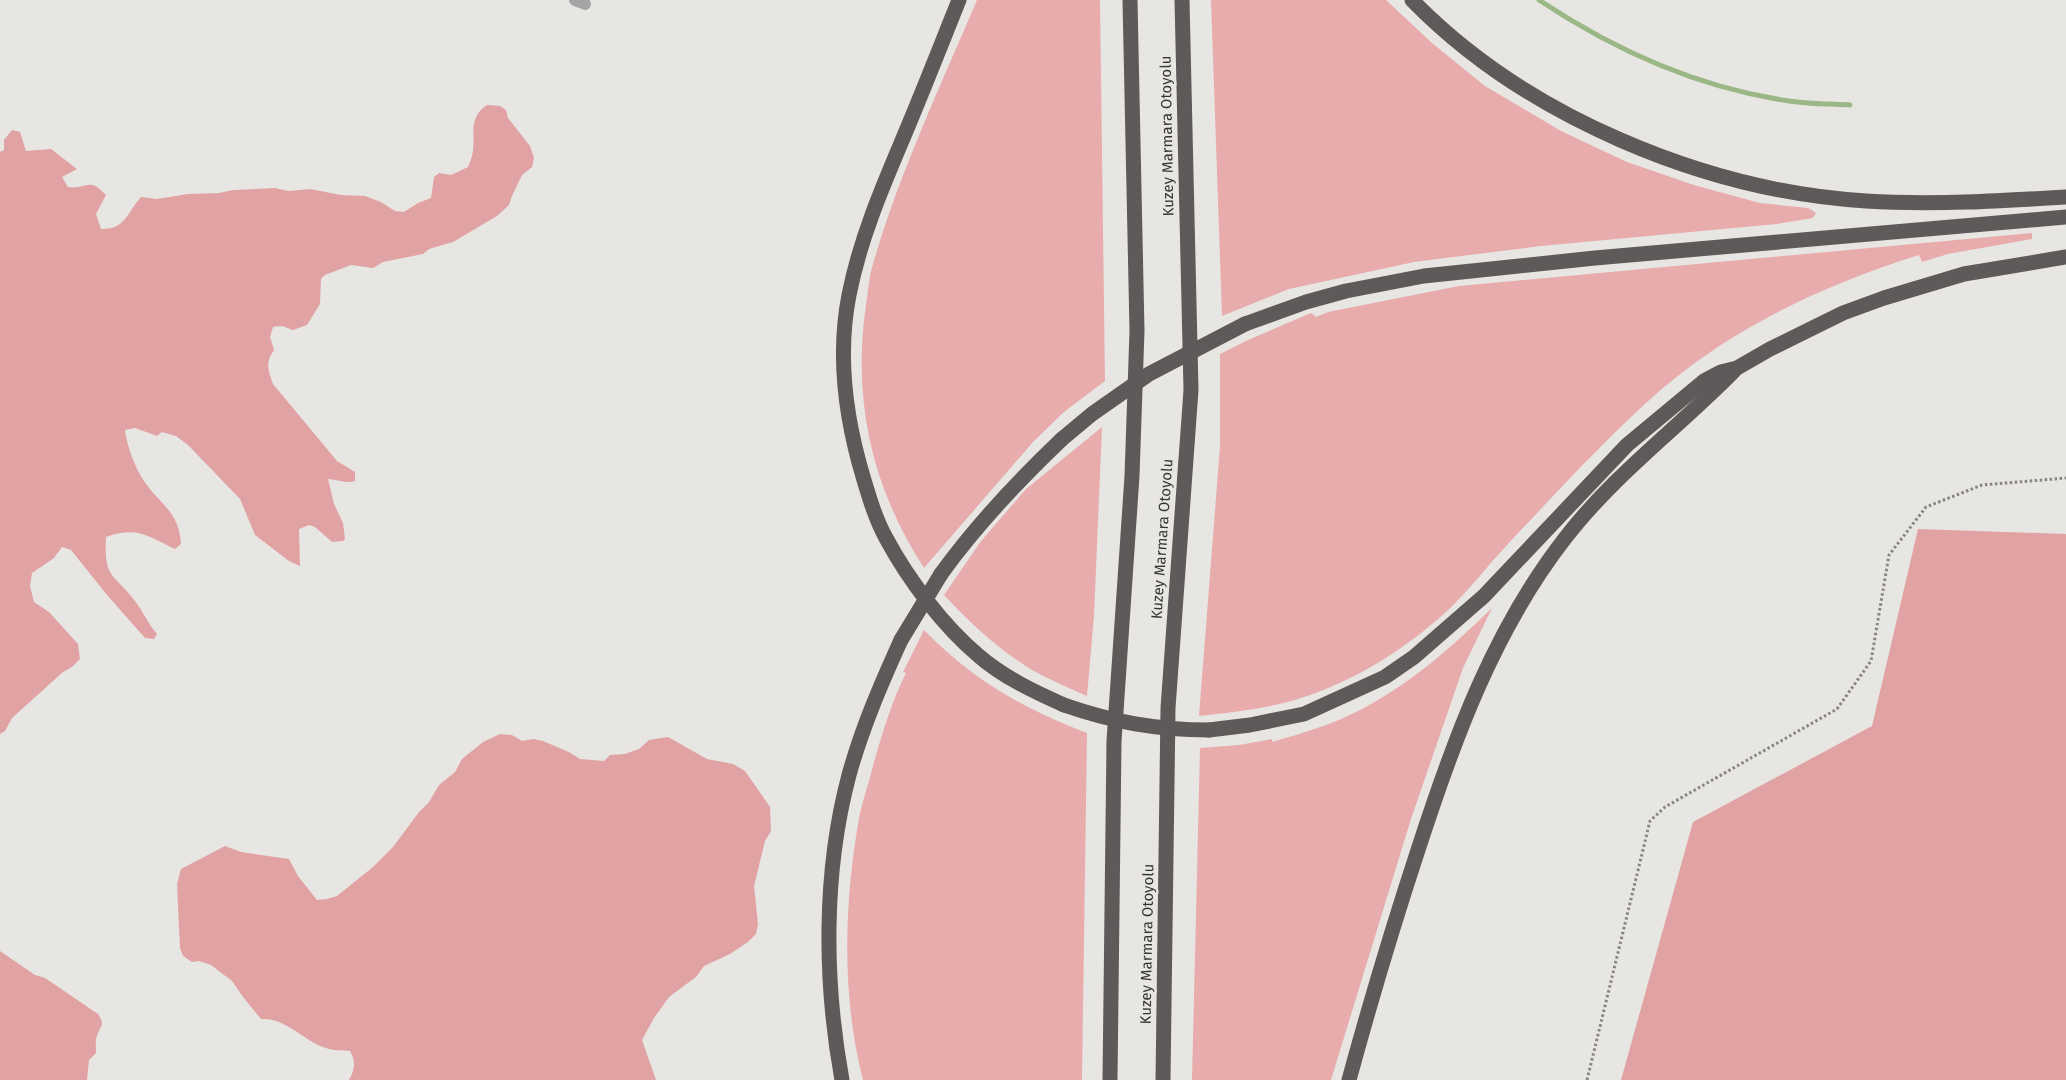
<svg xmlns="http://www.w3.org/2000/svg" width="2066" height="1080" font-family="'Fira Sans',sans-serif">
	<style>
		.green { fill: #e8acad }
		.forest { fill: #e1a2a4 }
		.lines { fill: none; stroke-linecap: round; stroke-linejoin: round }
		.stream { stroke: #9bb786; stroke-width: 5 }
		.path { stroke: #878583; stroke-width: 3; stroke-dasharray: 2.5 2.5; stroke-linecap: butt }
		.street { stroke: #a6a4a4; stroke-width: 12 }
		.highway { stroke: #5d5a59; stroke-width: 15 }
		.highway-bridge { stroke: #5d5a59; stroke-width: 15 }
		.labels { text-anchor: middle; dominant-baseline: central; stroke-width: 5; stroke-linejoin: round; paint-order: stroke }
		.street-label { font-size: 15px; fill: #363534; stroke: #e8e6e3 }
	</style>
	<rect width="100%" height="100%" fill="#e8e6e3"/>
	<!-- green -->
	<g class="green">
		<path d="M 977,0 L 1100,0 L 1105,381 L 1064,412 L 1033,442 L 924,568 C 872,488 852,400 866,305 C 868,292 869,277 873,264 C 899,174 940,87 977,0 Z"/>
		<polygon points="1211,0 1386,0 1432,43 1485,86 1561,131 1627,162 1694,185 1760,203 1808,208 1816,213 1813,218 1777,224 1541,246 1414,262 1289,289 1222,316"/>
		<path d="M 2032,233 L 2032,239 L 1948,254 L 1922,262 L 1919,255 C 1827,284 1737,325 1663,388 C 1608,436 1558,491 1508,544 C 1487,566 1468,592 1446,612 C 1406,648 1358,679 1307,696 C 1273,708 1236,712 1199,716 L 1220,446 L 1220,354 L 1248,340 L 1311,313 L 1316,317 L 1328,312 L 1459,286 Z"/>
		<path d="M 1102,427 L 1094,616 L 1087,696 C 1069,688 1050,680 1032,670 C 999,650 970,623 944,595 L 981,541 L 1026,489 Z"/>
		<path d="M 1492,608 L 1463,668 L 1411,819 L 1331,1080 L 1192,1080 L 1200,748 L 1239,745 L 1272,739 L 1272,742 C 1303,733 1334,724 1362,709 C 1411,683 1452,647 1492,608 Z"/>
		<path d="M 924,630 C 973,680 1022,708 1087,733 L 1082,1080 L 863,1080 C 841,995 844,899 860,813 C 864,796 870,779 874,762 C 883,731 892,701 906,673 L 903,672 Z"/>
	</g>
	<!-- forest -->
	<g class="forest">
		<path d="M 487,105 L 500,106 L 506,110 L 508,118 L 530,146 L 534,158 L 532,167 L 522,175 L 512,196 L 509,205 L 497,216 L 453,242 L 429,249 L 423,254 L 383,262 L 373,268 L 351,265 L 325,275 L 321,279 L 320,304 L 307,325 L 293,330 L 282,326 L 273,327 L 270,337 L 274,350 C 265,363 268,370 273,384 L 337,461 L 355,472 L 355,481 C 347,484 336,479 328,479 L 334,504 L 343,523 L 345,539 L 343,541 L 332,542 L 315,527 L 309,525 L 299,529 L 300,566 L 289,561 L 255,535 L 240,499 L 188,445 L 176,436 L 162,432 L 157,436 L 135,428 L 125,430 C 127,446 135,468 144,481 C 161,506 179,511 181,544 L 175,549 C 147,536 138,526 106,537 C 104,580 113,572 135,601 C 143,611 148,624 157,634 L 154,639 L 145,638 L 107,595 L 71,550 L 62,547 L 54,558 L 32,573 L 30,586 L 34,602 L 49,612 L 78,644 L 80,659 L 72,667 L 63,672 L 12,718 L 5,731 L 0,734 L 0,152 L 4,150 L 4,140 L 12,130 L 20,132 L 26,151 L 51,149 L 77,169 L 62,177 L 68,187 C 88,190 88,176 106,195 L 96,214 L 101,229 C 125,230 127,213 141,197 L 157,199 L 188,194 L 219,193 L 233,190 L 275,188 L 288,191 L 310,189 L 341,195 L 365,196 L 381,202 L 395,211 L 404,212 L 418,203 L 431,198 L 434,177 L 439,173 L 451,175 L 468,167 C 469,164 471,160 472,156 C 477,137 466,119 487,105 Z"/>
		<polygon points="1918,529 2066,534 2066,1080 1621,1080 1693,822 1872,726"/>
		<path d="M 500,734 L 512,735 L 522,741 L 534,739 L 543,741 L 569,752 L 580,759 L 604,761 L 610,755 L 625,754 L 639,749 L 649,740 L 668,737 L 707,759 L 733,764 L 745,771 L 770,807 L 771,831 L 765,841 L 754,886 L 758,924 L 756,934 L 748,942 L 730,954 L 704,966 L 696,977 L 669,997 L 654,1018 L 642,1040 L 656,1080 L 349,1080 C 355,1069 356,1062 350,1051 C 343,1050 333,1051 326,1048 C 304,1041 285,1017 261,1019 L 243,997 L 232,981 L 211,965 L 199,961 L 192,962 L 183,956 L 180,948 L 177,884 L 181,869 L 225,846 L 241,852 L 289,859 L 298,876 L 317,900 L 327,899 L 337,896 L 373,867 L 393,847 L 419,812 L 429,802 L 439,785 L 455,772 L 462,759 L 483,742 Z"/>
		<path d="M 0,951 L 35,975 L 45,978 L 98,1014 C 106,1026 100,1025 97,1036 C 95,1041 96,1048 96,1053 L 89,1060 L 87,1080 L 0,1080 Z"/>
	</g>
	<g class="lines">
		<!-- stream -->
		<path class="stream" d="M 1539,0 C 1614,50 1699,88 1789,101 C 1809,104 1830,104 1850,105"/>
		<!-- path -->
		<polyline class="path" points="1587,1080 1650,821 1665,807 1837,709 1871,661 1889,555 1926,507 1982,485 2066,478"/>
		<!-- street -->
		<polyline class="street" points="575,0 585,4"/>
		<!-- highway -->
		<g class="highway">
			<path d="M 959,0 C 941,45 923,91 904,136 C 882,188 860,239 849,295 C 837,356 846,421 864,480 C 870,500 876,520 886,538 C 908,579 943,626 979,656 C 1003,677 1035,692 1064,705"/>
			<path d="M 1412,0 C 1525,116 1705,191 1866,201 C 1932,205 2000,201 2066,197"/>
			<polyline points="1245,324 1306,302 1346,291 1424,276 1595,258 2066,217"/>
			<path d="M 941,574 C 977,524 1018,481 1062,439"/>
			<polyline points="1209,730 1250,725 1304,714 1385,677 1414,657 1484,596 1627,445 1704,381 1721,372 1737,368 1770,349 1843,313 1884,298 1964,274 2066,257"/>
			<path d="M 842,1080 C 824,981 823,873 849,775 C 862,728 881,684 901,640"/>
			<polyline points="1110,1080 1114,741 1132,476 1137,331 1130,0"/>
			<polyline points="1163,1080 1168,708 1191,390 1182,0"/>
			<path d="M 1349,1080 C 1370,1003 1393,926 1418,850 C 1454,739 1494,629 1566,537 C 1615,474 1679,427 1734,371"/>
		</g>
		<!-- highway-bridge -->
		<g class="highway-bridge">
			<polyline points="1062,439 1092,414 1149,374 1245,324"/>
			<polyline points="901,640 941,574"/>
			<path d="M 1064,705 C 1113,722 1157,730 1209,730"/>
		</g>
	</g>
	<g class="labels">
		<!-- street labels -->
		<g class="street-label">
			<text transform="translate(1167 136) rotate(-91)">Kuzey Marmara Otoyolu</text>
			<text transform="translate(1162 539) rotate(-86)">Kuzey Marmara Otoyolu</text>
			<text transform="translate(1147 944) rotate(-89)">Kuzey Marmara Otoyolu</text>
		</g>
	</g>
</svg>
